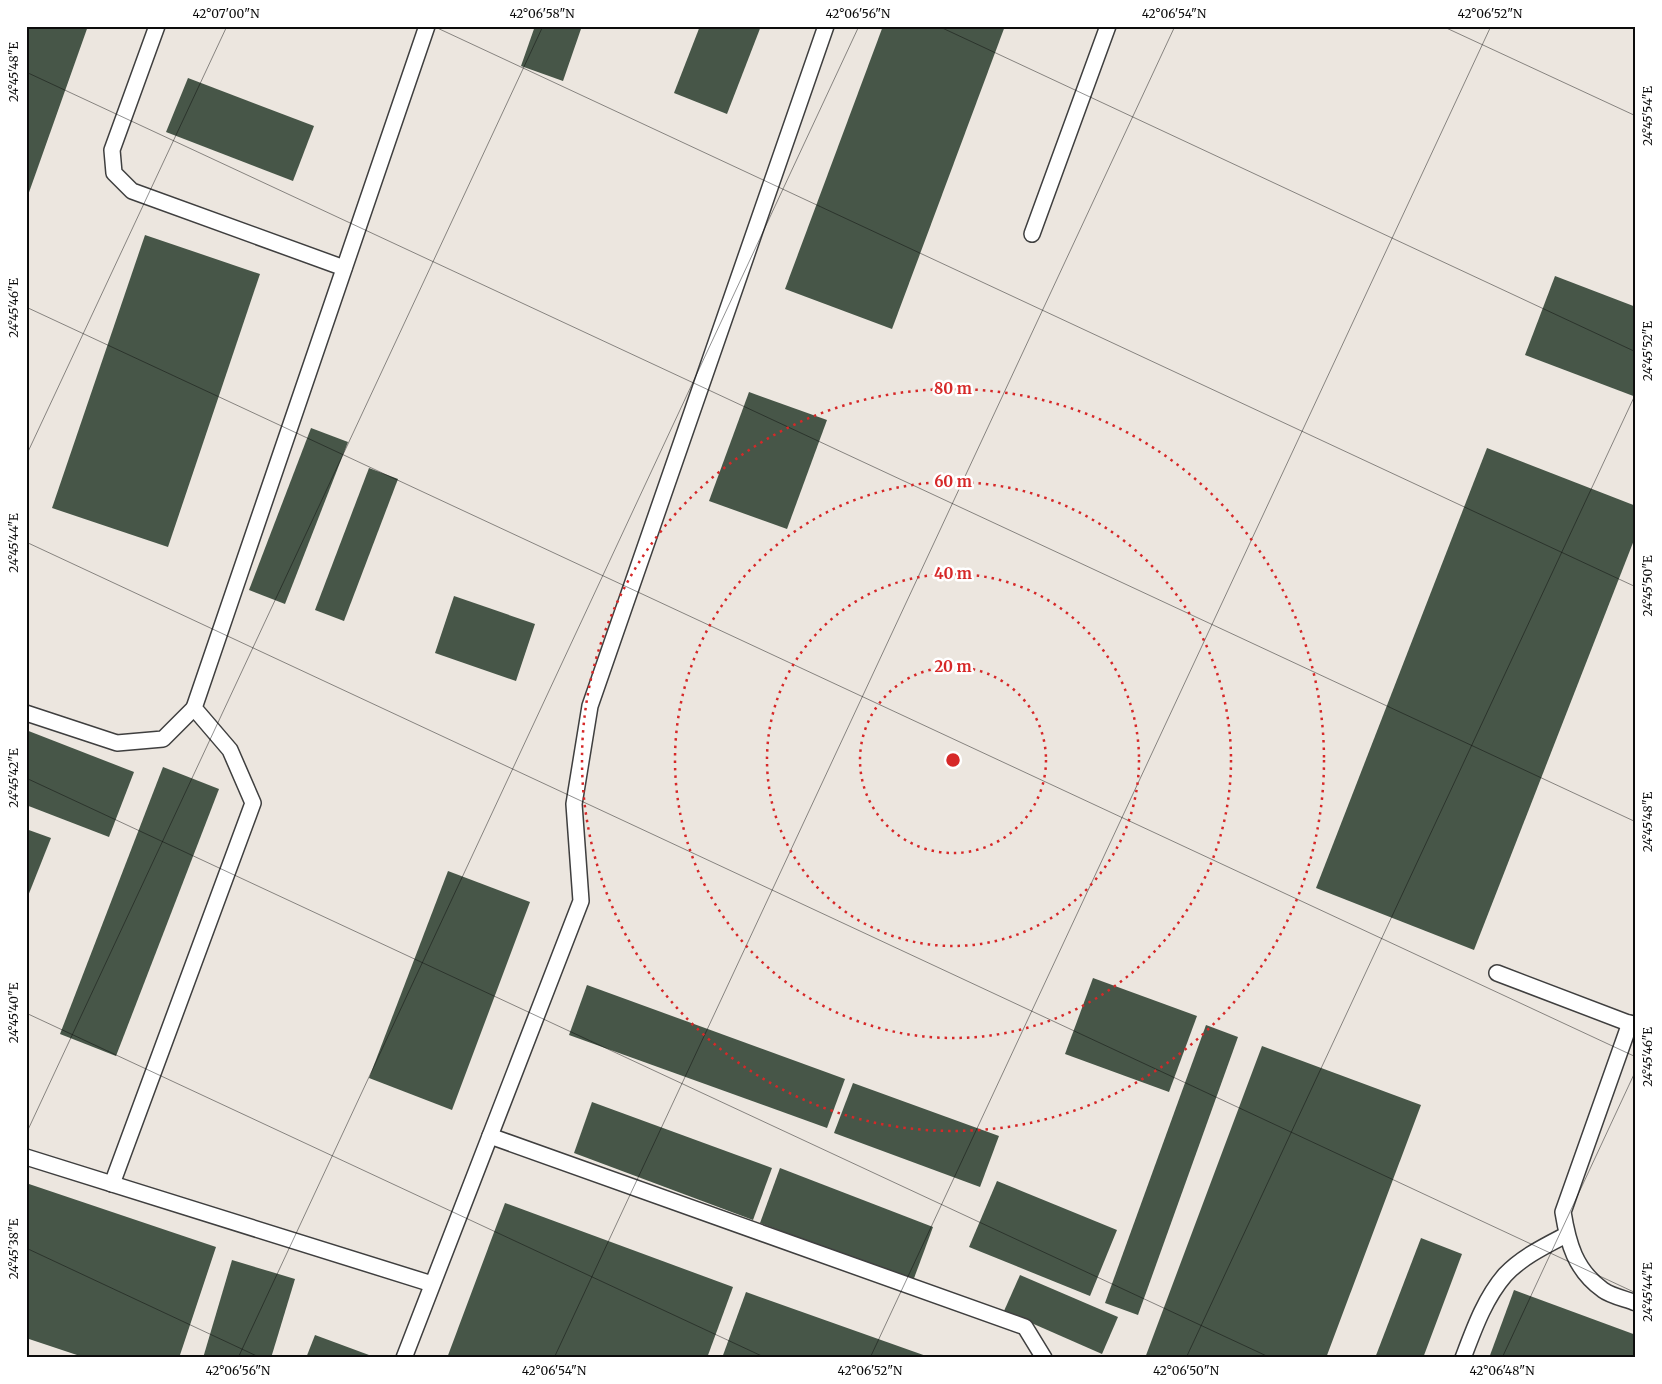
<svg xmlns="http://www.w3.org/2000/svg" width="1662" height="1384" font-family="Merriweather,serif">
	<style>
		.industrial { fill: #ece6df }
		.building { fill: #475648 }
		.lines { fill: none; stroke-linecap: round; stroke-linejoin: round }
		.service-casing { stroke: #3f3f3f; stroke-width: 18 }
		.service { stroke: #fff; stroke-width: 15 }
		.ticks { fill: none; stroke: #0c0c0c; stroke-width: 1; stroke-opacity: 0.45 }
		.ring { fill: none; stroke: #d62828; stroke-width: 2.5; stroke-dasharray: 2.5 5 }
		.centre { fill: #d62828; stroke: #fff; stroke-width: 2.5 }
		.ring-label { font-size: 15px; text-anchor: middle; font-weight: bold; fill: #d62828; stroke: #fff; stroke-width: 5; stroke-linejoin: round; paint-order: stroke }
		.neatline { fill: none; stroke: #0c0c0c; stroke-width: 2 }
		.ticks-label { font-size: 12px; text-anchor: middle; fill: #0c0c0c }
	</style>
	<rect width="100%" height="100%" fill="#ebfff4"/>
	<!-- industrial -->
	<rect class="industrial" x="26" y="26" width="1610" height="1332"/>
	<!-- building -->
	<g class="building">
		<polygon points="26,26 88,26 27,198 26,198"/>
		<polygon points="535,26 582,26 563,81 521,66"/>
		<polygon points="700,26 761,26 727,114 674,93"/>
		<polygon points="883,26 1005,26 892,329 785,289"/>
		<polygon points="188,78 314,126 293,181 166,132"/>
		<polygon points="145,235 260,274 168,547 52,508"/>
		<polygon points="1555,276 1636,307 1636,397 1525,355"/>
		<polygon points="749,392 827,420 787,529 709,501"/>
		<polygon points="311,428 348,442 285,604 249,590"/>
		<polygon points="1487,448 1636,506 1636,535 1474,950 1316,888"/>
		<polygon points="369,468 398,479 344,621 315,610"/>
		<polygon points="454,596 535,624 516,681 435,653"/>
		<polygon points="26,730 134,772 109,837 26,805"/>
		<polygon points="163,767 219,789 116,1056 60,1034"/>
		<polygon points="26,829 51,838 26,901"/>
		<polygon points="448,871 530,902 452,1110 369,1078"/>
		<polygon points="1093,978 1197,1016 1169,1092 1065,1054"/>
		<polygon points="587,985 845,1079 827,1128 569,1035"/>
		<polygon points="1206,1025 1238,1037 1138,1315 1105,1303"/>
		<polygon points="1262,1046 1421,1105 1326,1358 1145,1358"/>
		<polygon points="853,1083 999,1136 980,1187 834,1133"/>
		<polygon points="592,1102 772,1168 753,1220 574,1153"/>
		<polygon points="780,1168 933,1227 913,1281 760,1223"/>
		<polygon points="997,1181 1117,1230 1090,1296 969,1247"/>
		<polygon points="26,1183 216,1247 179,1358 86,1358 26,1338"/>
		<polygon points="505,1203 733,1287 707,1358 447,1358"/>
		<polygon points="1421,1238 1462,1254 1423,1358 1375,1358"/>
		<polygon points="232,1260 295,1279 271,1358 203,1358"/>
		<polygon points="1020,1275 1118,1317 1102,1354 1004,1311"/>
		<polygon points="1514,1290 1636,1335 1636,1358 1489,1358"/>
		<polygon points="746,1292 929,1357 929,1358 722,1358"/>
		<polygon points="315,1335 369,1355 368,1358 306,1358"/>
	</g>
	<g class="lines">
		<defs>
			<g id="service">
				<polyline points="157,26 112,150 114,173 132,191 344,268"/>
				<polyline points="1032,234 1108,26"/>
				<polyline points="26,713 117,743 163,739 194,708"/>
				<polyline points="1497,973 1636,1026"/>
				<path d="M 1630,1023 L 1563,1212 C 1568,1243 1575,1270 1603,1290 C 1611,1296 1626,1299 1636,1303"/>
				<polyline points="490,1136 1025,1327 1044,1358"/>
				<polyline points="26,1157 432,1284"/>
				<polyline points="112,1184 253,803 230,750 194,708 427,26"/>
				<polyline points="404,1358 581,901 574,804 590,706 826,26"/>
				<path d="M 1463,1358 C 1474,1329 1485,1298 1505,1275 C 1522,1257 1545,1246 1566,1235"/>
			</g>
		</defs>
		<!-- service casing -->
		<use href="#service" class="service-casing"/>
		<!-- service -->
		<use href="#service" class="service"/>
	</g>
	<!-- ticks -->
	<path class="ticks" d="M 433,26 L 1636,587M 938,26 L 1636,352M 1442,26 L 1636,116M 26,72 L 1636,822M 26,307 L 1636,1057M 26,456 L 227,26M 26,542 L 1636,1293M 26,778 L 1271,1358M 26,1013 L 766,1358M 26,1134 L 543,26M 26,1248 L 261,1358M 238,1358 L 859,26M 554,1358 L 1175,26M 870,1358 L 1491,26M 1186,1358 L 1636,393M 1502,1358 L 1636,1070"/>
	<!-- distance rings -->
	<g class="ring">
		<circle cx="953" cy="760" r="93"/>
		<circle cx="953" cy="760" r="186"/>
		<circle cx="953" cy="760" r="278"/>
		<circle cx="953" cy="760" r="371"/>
	</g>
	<circle cx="953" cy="760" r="8" class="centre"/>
	<g class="ring-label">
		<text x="953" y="394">80 m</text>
		<text x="953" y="487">60 m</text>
		<text x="953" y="579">40 m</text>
		<text x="953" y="672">20 m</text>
	</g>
	<!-- border -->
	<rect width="1662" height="1384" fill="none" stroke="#ffffff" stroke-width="55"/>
	<rect x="28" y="28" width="1606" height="1328" class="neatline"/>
	<g class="ticks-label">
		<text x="226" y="18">42°07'00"N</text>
		<text x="542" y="18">42°06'58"N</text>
		<text x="858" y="18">42°06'56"N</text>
		<text x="1174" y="18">42°06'54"N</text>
		<text x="1490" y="18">42°06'52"N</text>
		<text transform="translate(14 72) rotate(-90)" y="4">24°45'48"E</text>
		<text transform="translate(1648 116) rotate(-90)" y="4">24°45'54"E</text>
		<text transform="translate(14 308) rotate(-90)" y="4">24°45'46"E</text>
		<text transform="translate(1648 351) rotate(-90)" y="4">24°45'52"E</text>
		<text transform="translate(14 543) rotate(-90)" y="4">24°45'44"E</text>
		<text transform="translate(1648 586) rotate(-90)" y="4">24°45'50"E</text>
		<text transform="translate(14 778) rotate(-90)" y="4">24°45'42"E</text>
		<text transform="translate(1648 822) rotate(-90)" y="4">24°45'48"E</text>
		<text transform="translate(14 1013) rotate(-90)" y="4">24°45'40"E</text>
		<text transform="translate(1648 1057) rotate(-90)" y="4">24°45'46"E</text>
		<text transform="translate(14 1249) rotate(-90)" y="4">24°45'38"E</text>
		<text transform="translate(1648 1292) rotate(-90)" y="4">24°45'44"E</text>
		<text x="238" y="1375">42°06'56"N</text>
		<text x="554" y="1375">42°06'54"N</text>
		<text x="870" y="1375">42°06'52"N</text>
		<text x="1186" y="1375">42°06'50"N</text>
		<text x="1502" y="1375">42°06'48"N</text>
	</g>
</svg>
